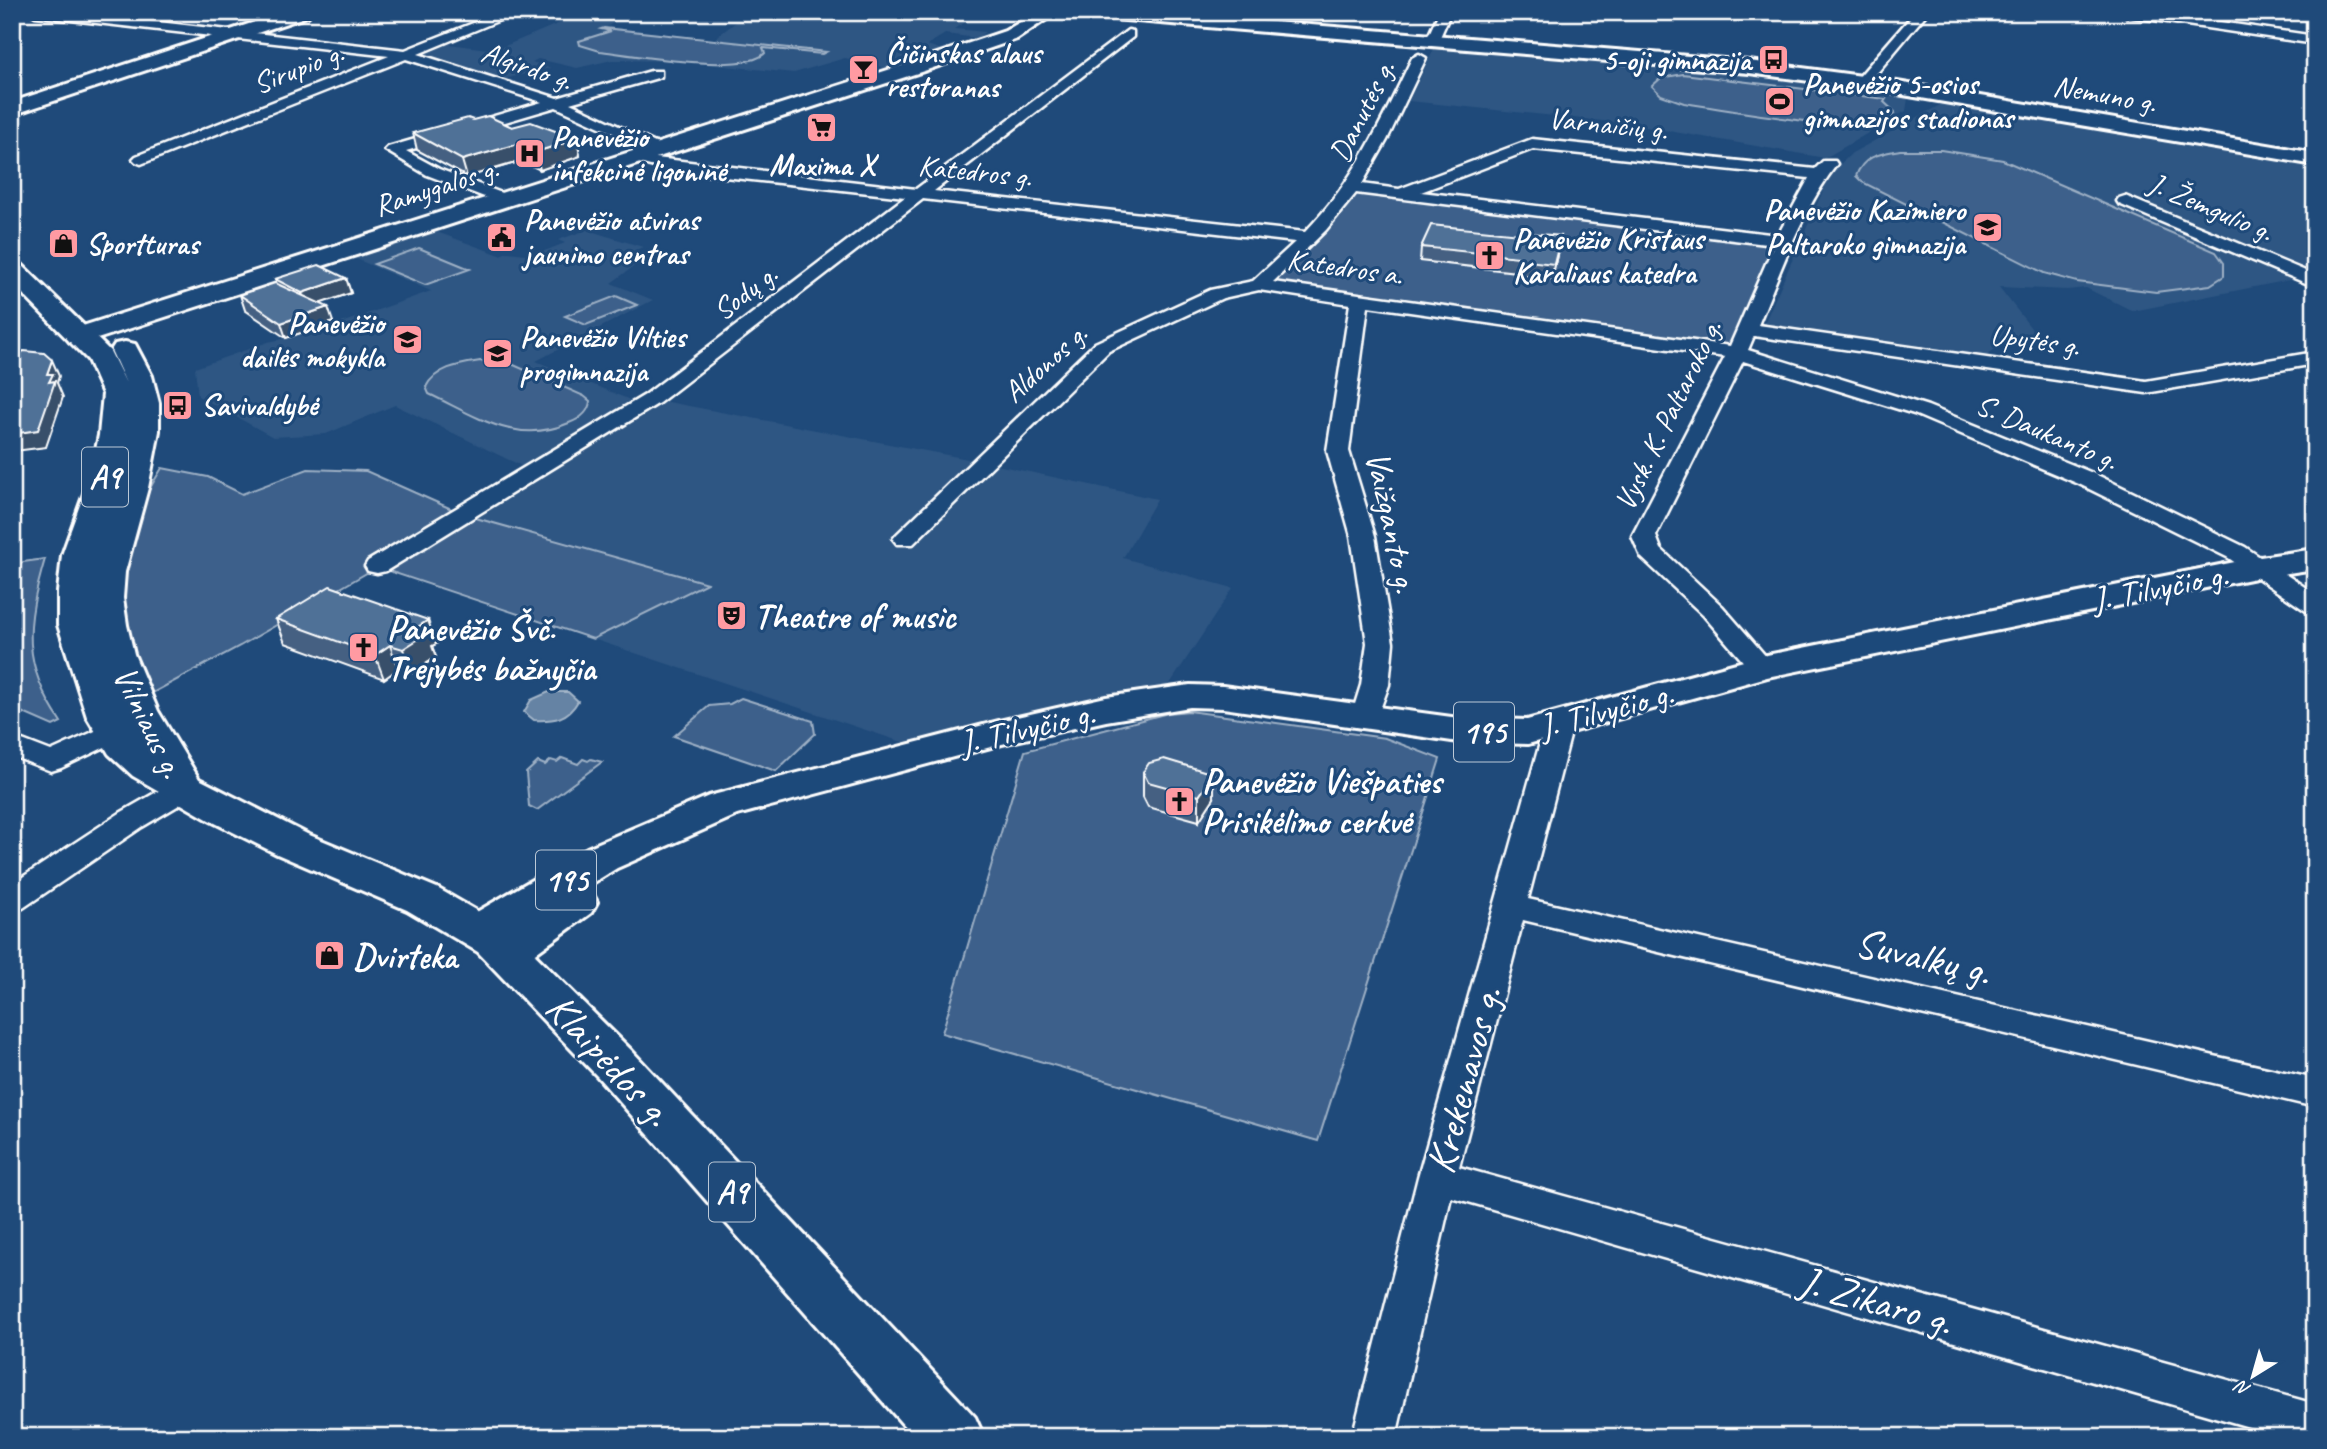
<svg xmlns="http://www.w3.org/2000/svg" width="2327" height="1449" font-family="Caveat,sans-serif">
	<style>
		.built { fill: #2e5683 }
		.green { fill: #3c618b; stroke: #9eb0c5; stroke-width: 2 }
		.water { fill: #6583a4; stroke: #a3b5c8; stroke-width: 2 }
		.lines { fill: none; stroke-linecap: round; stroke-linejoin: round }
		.minor-casing { stroke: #fff; stroke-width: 5 }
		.secondary-casing { stroke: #fff; stroke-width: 6 }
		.primary-casing { stroke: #fff; stroke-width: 6 }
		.trunk-casing { stroke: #fff; stroke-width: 6 }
		.minor { fill: #1f4a7a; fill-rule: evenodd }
		.secondary { fill: #1f4a7a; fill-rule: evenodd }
		.primary { fill: #1f4a7a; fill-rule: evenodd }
		.trunk { fill: #1f4a7a; fill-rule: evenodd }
		.wall { fill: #456182; stroke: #fff; stroke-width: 2 }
		.shaded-wall { fill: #384f6a; stroke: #fff; stroke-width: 2 }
		.building { fill: #507197; stroke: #fff; stroke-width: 2 }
		.labels { text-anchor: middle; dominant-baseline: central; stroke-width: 6; stroke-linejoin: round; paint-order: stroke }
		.far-poi-label { font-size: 30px; font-weight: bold; fill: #fff; stroke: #1f4a7a; text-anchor: start }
		.far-street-label { font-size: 30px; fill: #fff; stroke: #1f4a7a }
		.shield { fill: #1f4a7a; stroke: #bcc9d7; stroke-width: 2 }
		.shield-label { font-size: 33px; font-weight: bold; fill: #fff }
		.street-label { font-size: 35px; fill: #fff; stroke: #1f4a7a }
		.poi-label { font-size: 35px; font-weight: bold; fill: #fff; stroke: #1f4a7a; text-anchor: start }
		.near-street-label { font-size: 42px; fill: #fff; stroke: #1f4a7a }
	</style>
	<rect width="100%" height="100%" fill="#1f4a7a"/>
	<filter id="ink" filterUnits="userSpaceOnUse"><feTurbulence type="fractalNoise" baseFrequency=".0143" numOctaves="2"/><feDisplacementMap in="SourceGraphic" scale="14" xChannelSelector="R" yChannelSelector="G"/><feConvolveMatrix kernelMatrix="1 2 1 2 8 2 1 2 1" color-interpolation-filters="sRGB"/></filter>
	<g filter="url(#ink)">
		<!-- built -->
		<g class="built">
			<polygon points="702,12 980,12 955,29 985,32 977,38 945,34 927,45 946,51 890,69 845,58 794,73 675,61 612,60 577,68 538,59 532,62 551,68 496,81 405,54 434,42 495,50 567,20 560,19 571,14 621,19 606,27 714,39 736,22 687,19"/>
			<polygon points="1437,43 1678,63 1909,92 1906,111 1825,158 1622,123 1409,101"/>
			<polygon points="1951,99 2315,161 2315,275 2133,311 2086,288 2067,290 1999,287 2038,337 2004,341 1982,360 1762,328 1831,173 1852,153"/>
			<polygon points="587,230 643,247 623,255 640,262 611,283 653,300 536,361 630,400 526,468 395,405 326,434 273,437 198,396 195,368 268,342 316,332 431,291 354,258 434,231 500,255 508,252 534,255 565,243 558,240"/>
			<polygon points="652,399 968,459 1157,499 1123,558 1233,588 1160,699 929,751 593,639 706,584 465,515"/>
		</g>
		<!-- green -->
		<g class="green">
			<path d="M 604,28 L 826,52 L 822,54 L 763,48 L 765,53 C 745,75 631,55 600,51 L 580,45 L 579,41 L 611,31 L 601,29 Z"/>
			<path d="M 1683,74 L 1886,99 L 1884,102 L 1895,112 C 1885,141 1714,107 1684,103 L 1661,95 L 1652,86 L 1661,78 Z"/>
			<path d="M 1900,150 L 1941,150 L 2003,160 L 2216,252 L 2224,263 L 2224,276 L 2210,285 L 2156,292 L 2077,282 L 2044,273 L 1862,182 L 1856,176 C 1864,155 1880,154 1900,150 Z"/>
			<polygon points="1351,188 1784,241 1737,353 1259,285"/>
			<polygon points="419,248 470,269 425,285 374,264"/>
			<polygon points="616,296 637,305 586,325 565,316"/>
			<path d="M 480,361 L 507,362 L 584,396 L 590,401 C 589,413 580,419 569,423 C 516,446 476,416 429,394 L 426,387 C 436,367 461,364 480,361 Z"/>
			<path d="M 162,468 L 208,477 L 242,494 L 308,469 L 366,471 L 465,515 L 707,583 L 593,639 L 377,567 L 240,646 L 145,697 C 138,672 121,625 121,602 C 119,554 137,507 162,468 Z"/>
			<path d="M 45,559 C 26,624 21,664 61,722 L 53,726 L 12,708 L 12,567 L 23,562 Z"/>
			<polygon points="741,698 813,721 815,734 776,771 674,736 709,706 730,704"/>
			<polygon points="1189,711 1385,738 1440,759 1318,1141 942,1033 1025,751 1168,713"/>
			<polygon points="562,758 578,764 583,759 588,761 591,759 602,762 537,810 529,806 526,773 538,762 545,765 551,760 557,762"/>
		</g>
		<!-- water -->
		<path class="water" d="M 549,692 L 568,692 L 578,701 C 568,719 554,721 534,720 L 524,712 L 531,700 Z"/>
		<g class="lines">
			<defs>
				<g id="minor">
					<polygon points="29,12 70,12 405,50 501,12 519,12 418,54 557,98 651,71 661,71 661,77 570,103 670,150 667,153 657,153 556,107 406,151 439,169 512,197 514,200 512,203 500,203 427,175 385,150 388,147 542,102 406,59 141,164 136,162 133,159 136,156 389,56 35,16"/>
					<polygon points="1439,12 1451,12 1437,44 1427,44 1426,41"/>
					<polygon points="1915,12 1928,12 1867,85 1857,85 1857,79"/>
					<polygon points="2120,12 2153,12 2315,36 2315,44 2126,16"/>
					<path d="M 1128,30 L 1133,31 L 1133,37 L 934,191 L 1305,232 C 1354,182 1382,121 1412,58 L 1419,54 L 1426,58 L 1387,140 L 1362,184 L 1399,189 L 1532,139 L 1815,169 L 1823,161 L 1835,161 L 1837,164 C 1801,211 1781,270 1758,325 L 2146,381 L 2315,352 L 2315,364 L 2146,393 L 1754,336 L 1748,350 L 1928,406 L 2095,474 L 2245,547 L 2315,594 L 2315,614 L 2306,611 L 2227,557 L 2079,484 L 1914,414 L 1743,361 L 1656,536 L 1661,549 L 1722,606 L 1775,667 L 1771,673 L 1762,675 L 1753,673 L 1704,616 L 1641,557 L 1632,536 L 1725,357 L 1368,306 L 1349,451 L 1375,536 L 1393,643 L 1389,685 L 1375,723 L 1365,726 L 1355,723 L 1351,717 L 1361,685 L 1367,643 L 1351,536 L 1327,451 L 1350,304 L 1259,290 L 1223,298 L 1109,351 L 913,544 L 897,544 L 893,539 L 897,534 L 1095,343 L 1210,290 L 1253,281 L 1295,242 L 923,199 L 659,403 L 386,571 L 377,573 L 368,571 L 365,566 L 368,561 L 645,395 L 905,197 L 670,171 L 631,161 L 628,158 L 631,155 L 916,189 ZM 1533,149 L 1809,178 L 1778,235 L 1421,192 ZM 1356,193 L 1774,245 L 1730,346 L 1273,282 L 1326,230 Z"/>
					<polygon points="2125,196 2315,275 2315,287 2119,204 2117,201 2119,198"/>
					<polygon points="135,713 145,716 149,722 145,728 61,768 51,771 12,756 12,736 51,751"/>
					<polygon points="1559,716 1569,719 1573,725 1528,899 2315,1079 2315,1107 1523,920 1459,1167 2315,1404 2315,1437 2284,1437 1451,1197 1396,1437 1352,1437 1418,1177 1545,725 1549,719"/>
					<polygon points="186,778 196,781 201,788 196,795 142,827 23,908 12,911 12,884 120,813 176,781"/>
				</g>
				<g id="secondary">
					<polygon points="1037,12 1057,12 1017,39 927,70 88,342 79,344 70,342 66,336 70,330 913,62 1005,31"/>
					<polygon points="1082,12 1154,12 1749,61 1862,76 2315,153 2315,165 1862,88 1749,73 1090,17"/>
				</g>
				<polygon id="primary" points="2315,549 2315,569 2260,577 1767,677 1528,744 1459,742 1223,708 1190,707 1106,721 1002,744 737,815 617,868 583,889 591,891 597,902 591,913 522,963 506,967 490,963 483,951 487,945 479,947 463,942 457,931 463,920 587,848 709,796 999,721 1106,697 1190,685 1223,686 1459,718 1527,720 1762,656 2260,557"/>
				<g id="trunk">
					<polygon points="285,12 310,12 308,16 12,115 12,102"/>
					<polygon points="12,262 21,264 110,351 126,383 111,350 115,344 125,342 135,344 152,376 159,403 159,431 148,488 125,572 123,598 127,625 134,654 158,711 199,779 307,834 437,888 510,930 632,1051 975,1417 984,1437 914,1437 598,1077 478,952 407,910 277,854 209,820 133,776 109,754 87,717 58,625 58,592 62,555 91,474 99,435 103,394 88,360 12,283"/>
				</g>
			</defs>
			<!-- minor casing -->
			<use href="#minor" class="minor-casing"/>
			<!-- secondary casing -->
			<use href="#secondary" class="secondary-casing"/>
			<!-- primary casing -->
			<use href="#primary" class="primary-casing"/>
			<!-- trunk casing -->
			<use href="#trunk" class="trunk-casing"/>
			<!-- minor -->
			<use href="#minor" class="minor"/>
			<!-- secondary -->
			<use href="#secondary" class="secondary"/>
			<!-- primary -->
			<use href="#primary" class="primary"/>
			<!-- trunk -->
			<use href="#trunk" class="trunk"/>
		</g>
		<!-- wall -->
		<g class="wall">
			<polygon points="473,120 577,139 580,156 540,170 522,161 467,177 417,150 413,133"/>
			<polygon points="1421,247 1558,250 1552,279 1516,275 1516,272 1420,261"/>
			<polygon points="346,278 351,293 320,303 333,322 286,338 245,310 240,295 277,284 275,279"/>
			<polygon points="276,619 436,644 432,646 436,657 412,673 398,669 384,679 285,643"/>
			<polygon points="1143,772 1214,798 1199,821 1148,807 1143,797"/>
		</g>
		<!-- shaded-wall -->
		<g class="shaded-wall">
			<polygon points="577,139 580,156 540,170 536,152"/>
			<polygon points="518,144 522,161 467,177 462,160"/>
			<polygon points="1561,236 1558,250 1552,279 1554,264"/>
			<polygon points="346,278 351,293 307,308 302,293"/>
			<polygon points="328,307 333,322 286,338 281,323"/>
			<polygon points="52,360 59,376 57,383 63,397 46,447 15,451 12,446 12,421 47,374"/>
			<polygon points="428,620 436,644 432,646 436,657 412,673 403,649 415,629"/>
			<polygon points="390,645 398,669 384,679 375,655"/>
			<polygon points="1214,774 1214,798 1199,821 1199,796"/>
		</g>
		<!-- building -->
		<g class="building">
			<polygon points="488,116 512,127 531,122 577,139 536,152 518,144 462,160 413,133 468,118 473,120"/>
			<polygon points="1431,225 1529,235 1529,233 1561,236 1554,264 1518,260 1519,257 1421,247"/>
			<polygon points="319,265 346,278 302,293 275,279"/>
			<polygon points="275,283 328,307 281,323 240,295"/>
			<polygon points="24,351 44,353 52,360 47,374 53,374 49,382 55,381 38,430 12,434 12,356"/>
			<polygon points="330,586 428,620 415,629 428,633 403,649 390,645 375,655 276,619"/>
			<polygon points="1164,759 1214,774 1199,796 1148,782 1143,772 1149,763"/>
		</g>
	</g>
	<!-- icons -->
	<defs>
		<symbol id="bus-square" viewBox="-11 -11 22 22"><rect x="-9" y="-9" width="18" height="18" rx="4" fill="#ff9aa2" stroke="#1f4a7a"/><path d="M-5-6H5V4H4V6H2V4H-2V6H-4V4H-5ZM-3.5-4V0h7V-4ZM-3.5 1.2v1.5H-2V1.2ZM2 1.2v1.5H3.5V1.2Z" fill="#111"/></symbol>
		<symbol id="bar-square" viewBox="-11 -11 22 22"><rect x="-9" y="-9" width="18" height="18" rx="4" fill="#ff9aa2" stroke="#1f4a7a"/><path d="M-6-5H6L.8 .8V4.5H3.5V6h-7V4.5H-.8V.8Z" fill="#111"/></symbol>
		<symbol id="stadium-square" viewBox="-11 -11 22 22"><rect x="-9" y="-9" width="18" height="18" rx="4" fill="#ff9aa2" stroke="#1f4a7a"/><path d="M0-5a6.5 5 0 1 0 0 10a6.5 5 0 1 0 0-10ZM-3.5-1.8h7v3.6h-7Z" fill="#111"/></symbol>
		<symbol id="supermarket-square" viewBox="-11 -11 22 22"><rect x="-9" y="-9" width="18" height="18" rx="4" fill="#ff9aa2" stroke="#1f4a7a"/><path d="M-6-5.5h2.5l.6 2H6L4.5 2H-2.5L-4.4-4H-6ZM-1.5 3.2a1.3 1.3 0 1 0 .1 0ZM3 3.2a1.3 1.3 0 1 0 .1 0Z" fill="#111"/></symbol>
		<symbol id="hospital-square" viewBox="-11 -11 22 22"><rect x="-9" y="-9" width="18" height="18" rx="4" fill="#ff9aa2" stroke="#1f4a7a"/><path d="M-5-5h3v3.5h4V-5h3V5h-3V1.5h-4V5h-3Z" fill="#111"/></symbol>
		<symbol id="school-square" viewBox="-11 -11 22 22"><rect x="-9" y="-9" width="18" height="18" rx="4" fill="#ff9aa2" stroke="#1f4a7a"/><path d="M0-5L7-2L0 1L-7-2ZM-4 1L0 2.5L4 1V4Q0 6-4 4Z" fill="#111"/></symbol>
		<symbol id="civic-square" viewBox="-11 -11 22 22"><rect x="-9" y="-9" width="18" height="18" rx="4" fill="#ff9aa2" stroke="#1f4a7a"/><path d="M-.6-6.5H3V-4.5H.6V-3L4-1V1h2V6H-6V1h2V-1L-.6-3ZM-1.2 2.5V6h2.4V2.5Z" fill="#111"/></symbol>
		<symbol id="shop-square" viewBox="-11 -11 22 22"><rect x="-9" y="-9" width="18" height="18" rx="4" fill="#ff9aa2" stroke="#1f4a7a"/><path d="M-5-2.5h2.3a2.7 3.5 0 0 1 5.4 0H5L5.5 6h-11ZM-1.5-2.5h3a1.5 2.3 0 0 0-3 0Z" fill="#111"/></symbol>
		<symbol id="church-square" viewBox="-11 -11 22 22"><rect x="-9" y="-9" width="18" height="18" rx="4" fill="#ff9aa2" stroke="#1f4a7a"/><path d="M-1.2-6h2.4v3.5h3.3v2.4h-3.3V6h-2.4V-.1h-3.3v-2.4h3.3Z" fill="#111"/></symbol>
		<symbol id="theatre-square" viewBox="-11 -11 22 22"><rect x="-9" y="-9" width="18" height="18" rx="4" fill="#ff9aa2" stroke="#1f4a7a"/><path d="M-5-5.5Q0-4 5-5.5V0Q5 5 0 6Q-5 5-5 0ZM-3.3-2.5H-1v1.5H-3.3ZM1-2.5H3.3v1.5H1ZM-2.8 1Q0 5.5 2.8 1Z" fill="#111"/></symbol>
	</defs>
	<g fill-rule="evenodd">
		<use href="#bus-square" x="1756" y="42" width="35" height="35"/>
		<use href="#bar-square" x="846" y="52" width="35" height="35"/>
		<use href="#stadium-square" x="1762" y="84" width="35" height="35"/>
		<use href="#supermarket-square" x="804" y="110" width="35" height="35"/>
		<use href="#hospital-square" x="512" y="136" width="35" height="35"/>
		<use href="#school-square" x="1970" y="210" width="35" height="35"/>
		<use href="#civic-square" x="484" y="220" width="35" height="35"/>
		<use href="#shop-square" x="46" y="226" width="35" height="35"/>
		<use href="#church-square" x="1472" y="238" width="35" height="35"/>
		<use href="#school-square" x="390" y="322" width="35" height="35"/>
		<use href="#school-square" x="480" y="336" width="35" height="35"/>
		<use href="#bus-square" x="160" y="388" width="35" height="35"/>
		<use href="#theatre-square" x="714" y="598" width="35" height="35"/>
		<use href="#church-square" x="346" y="630" width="35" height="35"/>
		<use href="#church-square" x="1162" y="784" width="35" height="35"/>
		<use href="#shop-square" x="312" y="938" width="35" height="35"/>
	</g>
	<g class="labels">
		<!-- far-poi labels -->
		<g class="far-poi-label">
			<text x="886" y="53">Čičinskas alaus<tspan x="886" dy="34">restoranas</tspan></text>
			<text x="1751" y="60" text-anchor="end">5-oji gimnazija</text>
			<text x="1803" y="84">Panevėžio 5-osios<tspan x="1803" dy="34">gimnazijos stadionas</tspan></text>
			<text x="552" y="137">Panevėžio<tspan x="552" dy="34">infekcinė ligoninė</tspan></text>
			<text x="822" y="165" text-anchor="middle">Maxima X</text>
			<text x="1965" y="210" text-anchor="end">Panevėžio Kazimiero<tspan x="1965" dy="34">Paltaroko gimnazija</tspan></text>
			<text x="524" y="220">Panevėžio atviras<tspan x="524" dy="34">jaunimo centras</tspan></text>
			<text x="1513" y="239">Panevėžio Kristaus<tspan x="1513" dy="34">Karaliaus katedra</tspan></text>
			<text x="86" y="244">Sportturas</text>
			<text x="384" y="323" text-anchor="end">Panevėžio<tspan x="384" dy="34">dailės mokykla</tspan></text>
			<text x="520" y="337">Panevėžio Vilties<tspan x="520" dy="34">progimnazija</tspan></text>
			<text x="201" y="405">Savivaldybė</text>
		</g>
		<!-- far-street labels -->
		<g class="far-street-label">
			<text transform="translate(527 66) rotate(19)">Algirdo g.</text>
			<text transform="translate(298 68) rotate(-21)">Sirupio g.</text>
			<text transform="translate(2105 94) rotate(10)">Nemuno g.</text>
			<text transform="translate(1362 111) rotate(-63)">Danutės g.</text>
			<text transform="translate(1608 124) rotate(6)">Varnaičių g.</text>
			<text transform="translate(975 171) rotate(6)">Katedros g.</text>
			<text transform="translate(436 187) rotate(-18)">Ramygalos g.</text>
			<text transform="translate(2211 207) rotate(23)">J. Žemgulio g.</text>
			<text transform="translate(1345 267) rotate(8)">Katedros a.</text>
			<text transform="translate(745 292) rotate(-37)">Sodų g.</text>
			<text transform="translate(2035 340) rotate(8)">Upytės g.</text>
			<text transform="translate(1045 363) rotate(-42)">Aldonos g.</text>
			<text transform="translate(1668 415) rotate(-64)">Vysk. K. Paltaroko g.</text>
			<text transform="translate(2047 432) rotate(23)">S. Daukanto g.</text>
		</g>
		<!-- shield labels -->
		<g class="shield">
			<rect x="82" y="447.5" width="46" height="59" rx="5"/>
			<rect x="1454" y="702.5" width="60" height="59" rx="5"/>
			<rect x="536" y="850.5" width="60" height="59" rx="5"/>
			<rect x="709" y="1162.5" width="46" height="59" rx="5"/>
		</g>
		<g class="shield-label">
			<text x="105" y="477">A9</text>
			<text x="1484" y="732">195</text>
			<text x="566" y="880">195</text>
			<text x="732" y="1192">A9</text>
		</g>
		<!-- street labels -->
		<g class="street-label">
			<text transform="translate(1392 522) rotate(78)">Vaižganto g.</text>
			<text transform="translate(2160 587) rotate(-11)">J. Tilvyčio g.</text>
			<text transform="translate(1606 710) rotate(-15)">J. Tilvyčio g.</text>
			<text transform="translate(149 722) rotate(64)">Vilniaus g.</text>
			<text transform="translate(1027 728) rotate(-13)">J. Tilvyčio g.</text>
		</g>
		<!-- poi labels -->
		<g class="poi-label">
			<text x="754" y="616">Theatre of music</text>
			<text x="387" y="628">Panevėžio Švč.<tspan x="387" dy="40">Trejybės bažnyčia</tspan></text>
			<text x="1202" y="781">Panevėžio Viešpaties<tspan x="1202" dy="40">Prisikėlimo cerkvė</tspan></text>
			<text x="353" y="956">Dvirteka</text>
		</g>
		<!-- near-street labels -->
		<g class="near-street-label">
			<text transform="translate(1923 957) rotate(13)">Suvalkų g.</text>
			<text transform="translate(609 1060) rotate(47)">Klaipėdos g.</text>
			<text transform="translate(1464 1080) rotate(-75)">Krekenavos g.</text>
			<text transform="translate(1876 1301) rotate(16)">J. Zikaro g.</text>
		</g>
	</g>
	<!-- margin -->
	<rect width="2327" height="1449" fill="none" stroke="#1f4a7a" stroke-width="42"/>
	<rect x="21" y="21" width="2285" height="1407" fill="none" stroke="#fff" stroke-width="2.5" filter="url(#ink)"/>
	<!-- north arrow -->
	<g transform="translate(2253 1376) rotate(217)" stroke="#1f4a7a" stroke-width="5" paint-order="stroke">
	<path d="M0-5L12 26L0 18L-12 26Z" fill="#ffffff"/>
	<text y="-10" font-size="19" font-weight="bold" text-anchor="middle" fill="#ffffff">N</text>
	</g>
</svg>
